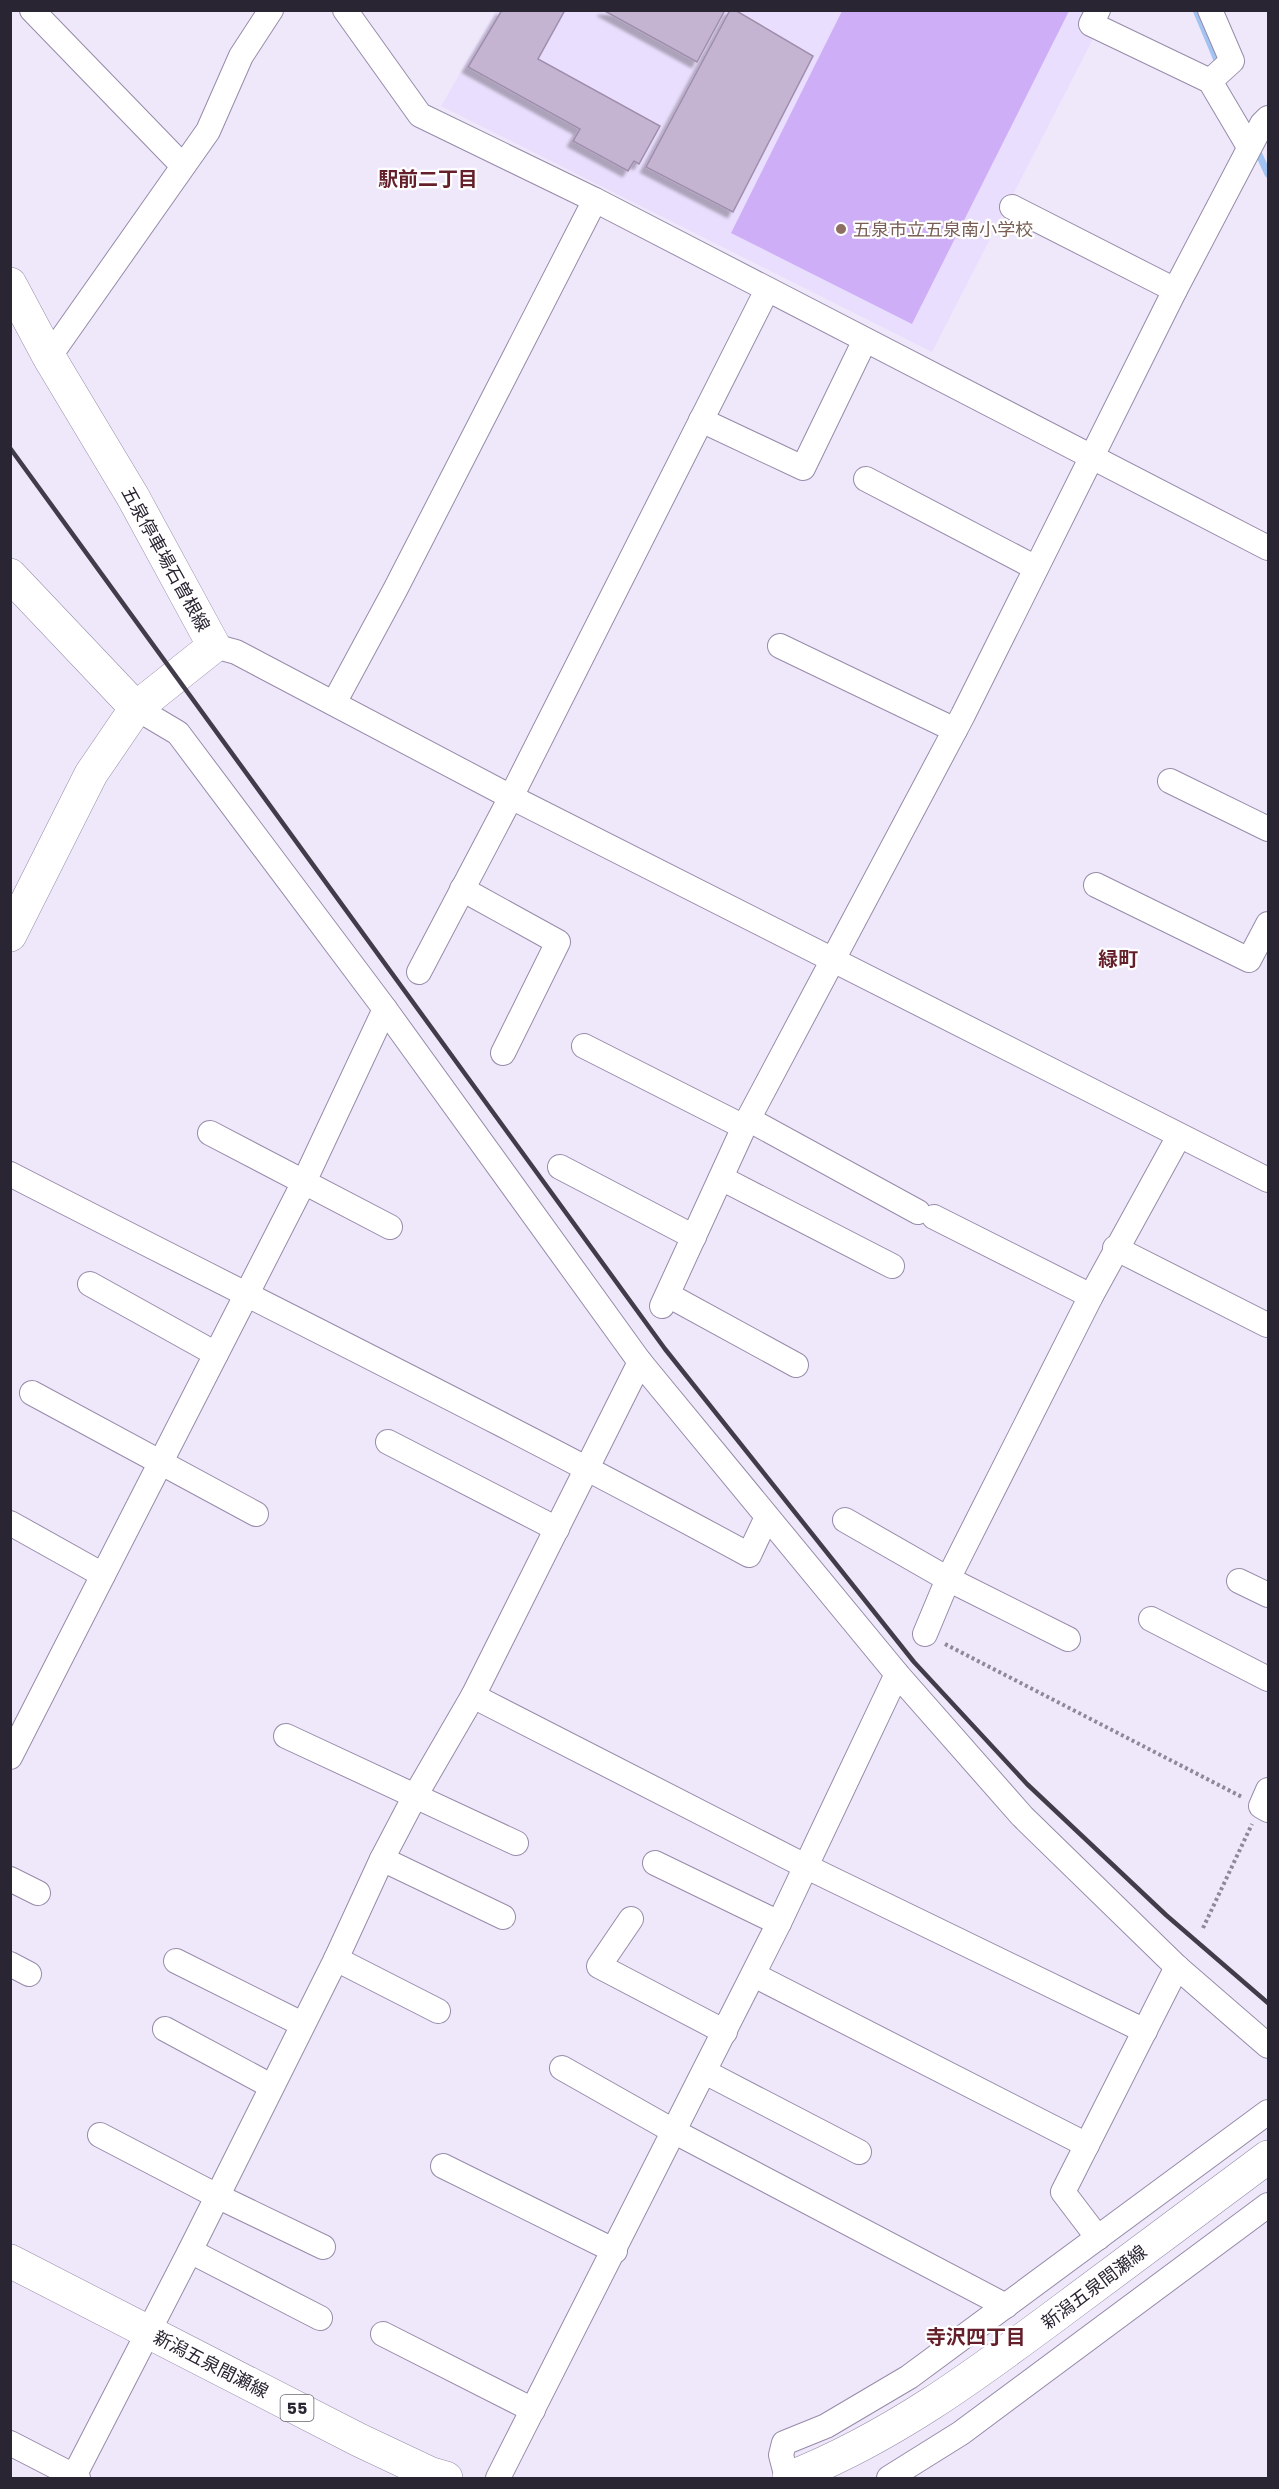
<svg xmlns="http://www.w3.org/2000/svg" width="1279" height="2489" font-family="Poppins,'Noto Sans JP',sans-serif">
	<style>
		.built { fill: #eadefe }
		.green { fill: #cdaef7 }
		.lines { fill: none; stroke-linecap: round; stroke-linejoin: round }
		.stream { stroke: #a2c4f2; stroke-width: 7 }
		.building { fill: #c4b3d1; stroke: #9f8eac; stroke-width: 1.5; filter: url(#shadow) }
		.street-casing { stroke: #978ba9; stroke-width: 26 }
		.secondary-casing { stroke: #978ba9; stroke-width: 34 }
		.primary-casing { stroke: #978ba9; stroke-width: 34 }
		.path { stroke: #8e8898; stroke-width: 4; stroke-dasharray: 3 3; stroke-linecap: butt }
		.street { stroke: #fff; stroke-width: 24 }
		.secondary { stroke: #fff; stroke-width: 33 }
		.primary { stroke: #fff; stroke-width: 33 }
		.rail { stroke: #423c4a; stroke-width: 4.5 }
		.education-dot { fill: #8d6e63; stroke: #fff; stroke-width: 2 }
		.labels { text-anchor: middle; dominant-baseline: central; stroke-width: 4.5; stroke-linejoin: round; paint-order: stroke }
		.shield { fill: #fff; stroke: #6a6670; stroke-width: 1.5 }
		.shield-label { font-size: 16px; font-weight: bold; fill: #2a2532 }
		.education-label { font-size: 18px; fill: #785e54; stroke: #fff; text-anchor: start }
		.street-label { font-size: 18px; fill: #2a2532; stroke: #fff }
		.neighbourhood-label { font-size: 20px; font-weight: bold; fill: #651f2b; stroke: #fff }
	</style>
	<defs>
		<filter id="shadow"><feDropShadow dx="-5.5" dy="5.5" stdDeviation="1.5" flood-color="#0004"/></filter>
	</defs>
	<rect width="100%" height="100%" fill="#efe8fb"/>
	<!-- built -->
	<polygon class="built" points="1089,10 1095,35 932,352 441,106 496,11"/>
	<!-- green -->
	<polygon class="green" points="842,11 1069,11 912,324 731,233"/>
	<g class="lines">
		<!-- stream -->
		<g class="stream">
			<polyline points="1196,10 1219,65"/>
			<polyline points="1255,146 1268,174"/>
		</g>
	</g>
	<!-- building -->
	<g class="building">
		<polygon points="502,10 565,10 538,59 660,126 639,164 634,161 628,171 573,141 580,129 468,67"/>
		<polygon points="603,10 725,10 697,62"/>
		<polygon points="730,10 735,10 813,56 733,212 646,167"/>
	</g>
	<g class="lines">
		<defs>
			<g id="street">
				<polyline points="32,10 183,166"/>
				<polyline points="345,10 420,115 595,200 1268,548"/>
				<polyline points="1098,10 1091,24 1210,81 1249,147"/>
				<polyline points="1210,10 1232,61 1210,81"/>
				<polyline points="1012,207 1175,290"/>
				<polyline points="49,357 208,131 241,56 271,10"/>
				<polyline points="701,420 803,468 865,340"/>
				<polyline points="866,479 1036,568"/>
				<polyline points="214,646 236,652 511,797 1268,1180"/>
				<polyline points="780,646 955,730"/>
				<polyline points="334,703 395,590 595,200"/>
				<polyline points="136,708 178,733 385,1009 640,1362 897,1674 1022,1816 1177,1967 1268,2046"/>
				<polyline points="1170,781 1268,829"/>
				<polyline points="1096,885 1249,960 1268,924"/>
				<polyline points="462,889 558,942 503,1053"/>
				<polyline points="419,972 511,797 767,290"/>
				<polyline points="584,1046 744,1127"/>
				<polyline points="748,1119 918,1212"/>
				<polyline points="210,1133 390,1227"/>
				<polyline points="560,1167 694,1237"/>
				<path d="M 10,1174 C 257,1301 506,1423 749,1555 L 767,1517"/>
				<polyline points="721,1178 892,1266"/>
				<polyline points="934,1217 1091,1296"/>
				<polyline points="1115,1248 1267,1325"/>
				<polyline points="90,1284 216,1354"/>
				<polyline points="668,1295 796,1365"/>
				<polyline points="662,1306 744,1127 963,715 1175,290 1262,124 1268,118"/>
				<polyline points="32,1393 256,1514"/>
				<polyline points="388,1442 557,1529"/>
				<polyline points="845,1520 948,1579 1068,1639"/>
				<polyline points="10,1523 103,1575"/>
				<polyline points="1239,1581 1268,1595"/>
				<polyline points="1151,1619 1268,1679"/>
				<polyline points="925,1634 948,1579 1091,1296 1179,1136"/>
				<polyline points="473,1696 807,1867 1145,2031"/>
				<polyline points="286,1736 516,1843"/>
				<polyline points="10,1757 303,1184 385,1009"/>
				<polyline points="1268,1790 1261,1806 1268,1810"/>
				<polyline points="382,1859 503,1917"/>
				<polyline points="655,1863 779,1923"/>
				<polyline points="10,1879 38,1893"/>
				<polyline points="631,1919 599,1966 725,2032"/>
				<polyline points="336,1959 438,2011"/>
				<polyline points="176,1961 302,2024"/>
				<polyline points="10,1964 29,1974"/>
				<polyline points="754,1975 1087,2145"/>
				<polyline points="165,2029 271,2086"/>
				<polyline points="562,2068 675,2132 1006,2306"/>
				<polyline points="705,2072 859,2152"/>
				<polyline points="100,2135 217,2196 323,2247"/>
				<polyline points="443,2166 615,2251"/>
				<polyline points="1098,2238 1063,2192 1177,1967"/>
				<polyline points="190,2251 320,2318"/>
				<polyline points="383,2334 533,2410"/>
				<polyline points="10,2443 78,2478"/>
				<polyline points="73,2478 190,2251 336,1959 382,1859 415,1796 473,1696 640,1362"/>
				<polyline points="498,2478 779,1923 897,1674"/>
				<polyline points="787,2478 781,2455 784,2443 826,2426 909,2377 1268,2112"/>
				<polyline points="889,2478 961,2433 1268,2205"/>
			</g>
			<g id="secondary">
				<polyline points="10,284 49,357 133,497 214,646 136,708 91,774 10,935"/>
				<polyline points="10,575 136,708"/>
			</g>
			<g id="primary">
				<polyline points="10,2261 359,2440 429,2473 446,2478"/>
				<path d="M 789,2478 C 891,2438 977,2374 1064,2309 C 1132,2258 1200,2208 1268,2157"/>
			</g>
		</defs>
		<!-- street casing -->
		<use href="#street" class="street-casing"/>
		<!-- secondary casing -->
		<use href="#secondary" class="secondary-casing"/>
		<!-- primary casing -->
		<use href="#primary" class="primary-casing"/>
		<!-- path -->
		<g class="path">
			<polyline points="945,1644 1242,1797"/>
			<polyline points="1203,1928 1252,1824"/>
		</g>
		<!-- street -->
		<use href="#street" class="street"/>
		<!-- secondary -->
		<use href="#secondary" class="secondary"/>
		<!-- primary -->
		<use href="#primary" class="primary"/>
		<!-- rail -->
		<polyline class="rail" points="10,448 665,1349 914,1662 1027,1784 1166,1915 1268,2003"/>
	</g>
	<!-- markers -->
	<circle class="education-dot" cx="841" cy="229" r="6"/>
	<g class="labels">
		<!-- shield labels -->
		<rect class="shield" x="280.5" y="2395" width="33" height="26" rx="4.5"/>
		<g class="shield-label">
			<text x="297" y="2408">55</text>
		</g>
		<!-- education labels -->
		<g class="education-label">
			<text x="853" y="229">五泉市立五泉南小学校</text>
		</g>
		<!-- street labels -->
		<g class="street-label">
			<text transform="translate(166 559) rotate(61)">五泉停車場石曽根線</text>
			<text transform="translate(1094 2287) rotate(-37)">新潟五泉間瀬線</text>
			<text transform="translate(211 2364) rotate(27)">新潟五泉間瀬線</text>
		</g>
		<!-- neighbourhood labels -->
		<g class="neighbourhood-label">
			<text x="428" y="179">駅前二丁目</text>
			<text x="1118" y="959">緑町</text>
			<text x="976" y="2337">寺沢四丁目</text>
		</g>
	</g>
	<!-- border -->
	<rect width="1279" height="2489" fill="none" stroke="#2a2532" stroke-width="24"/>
</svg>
